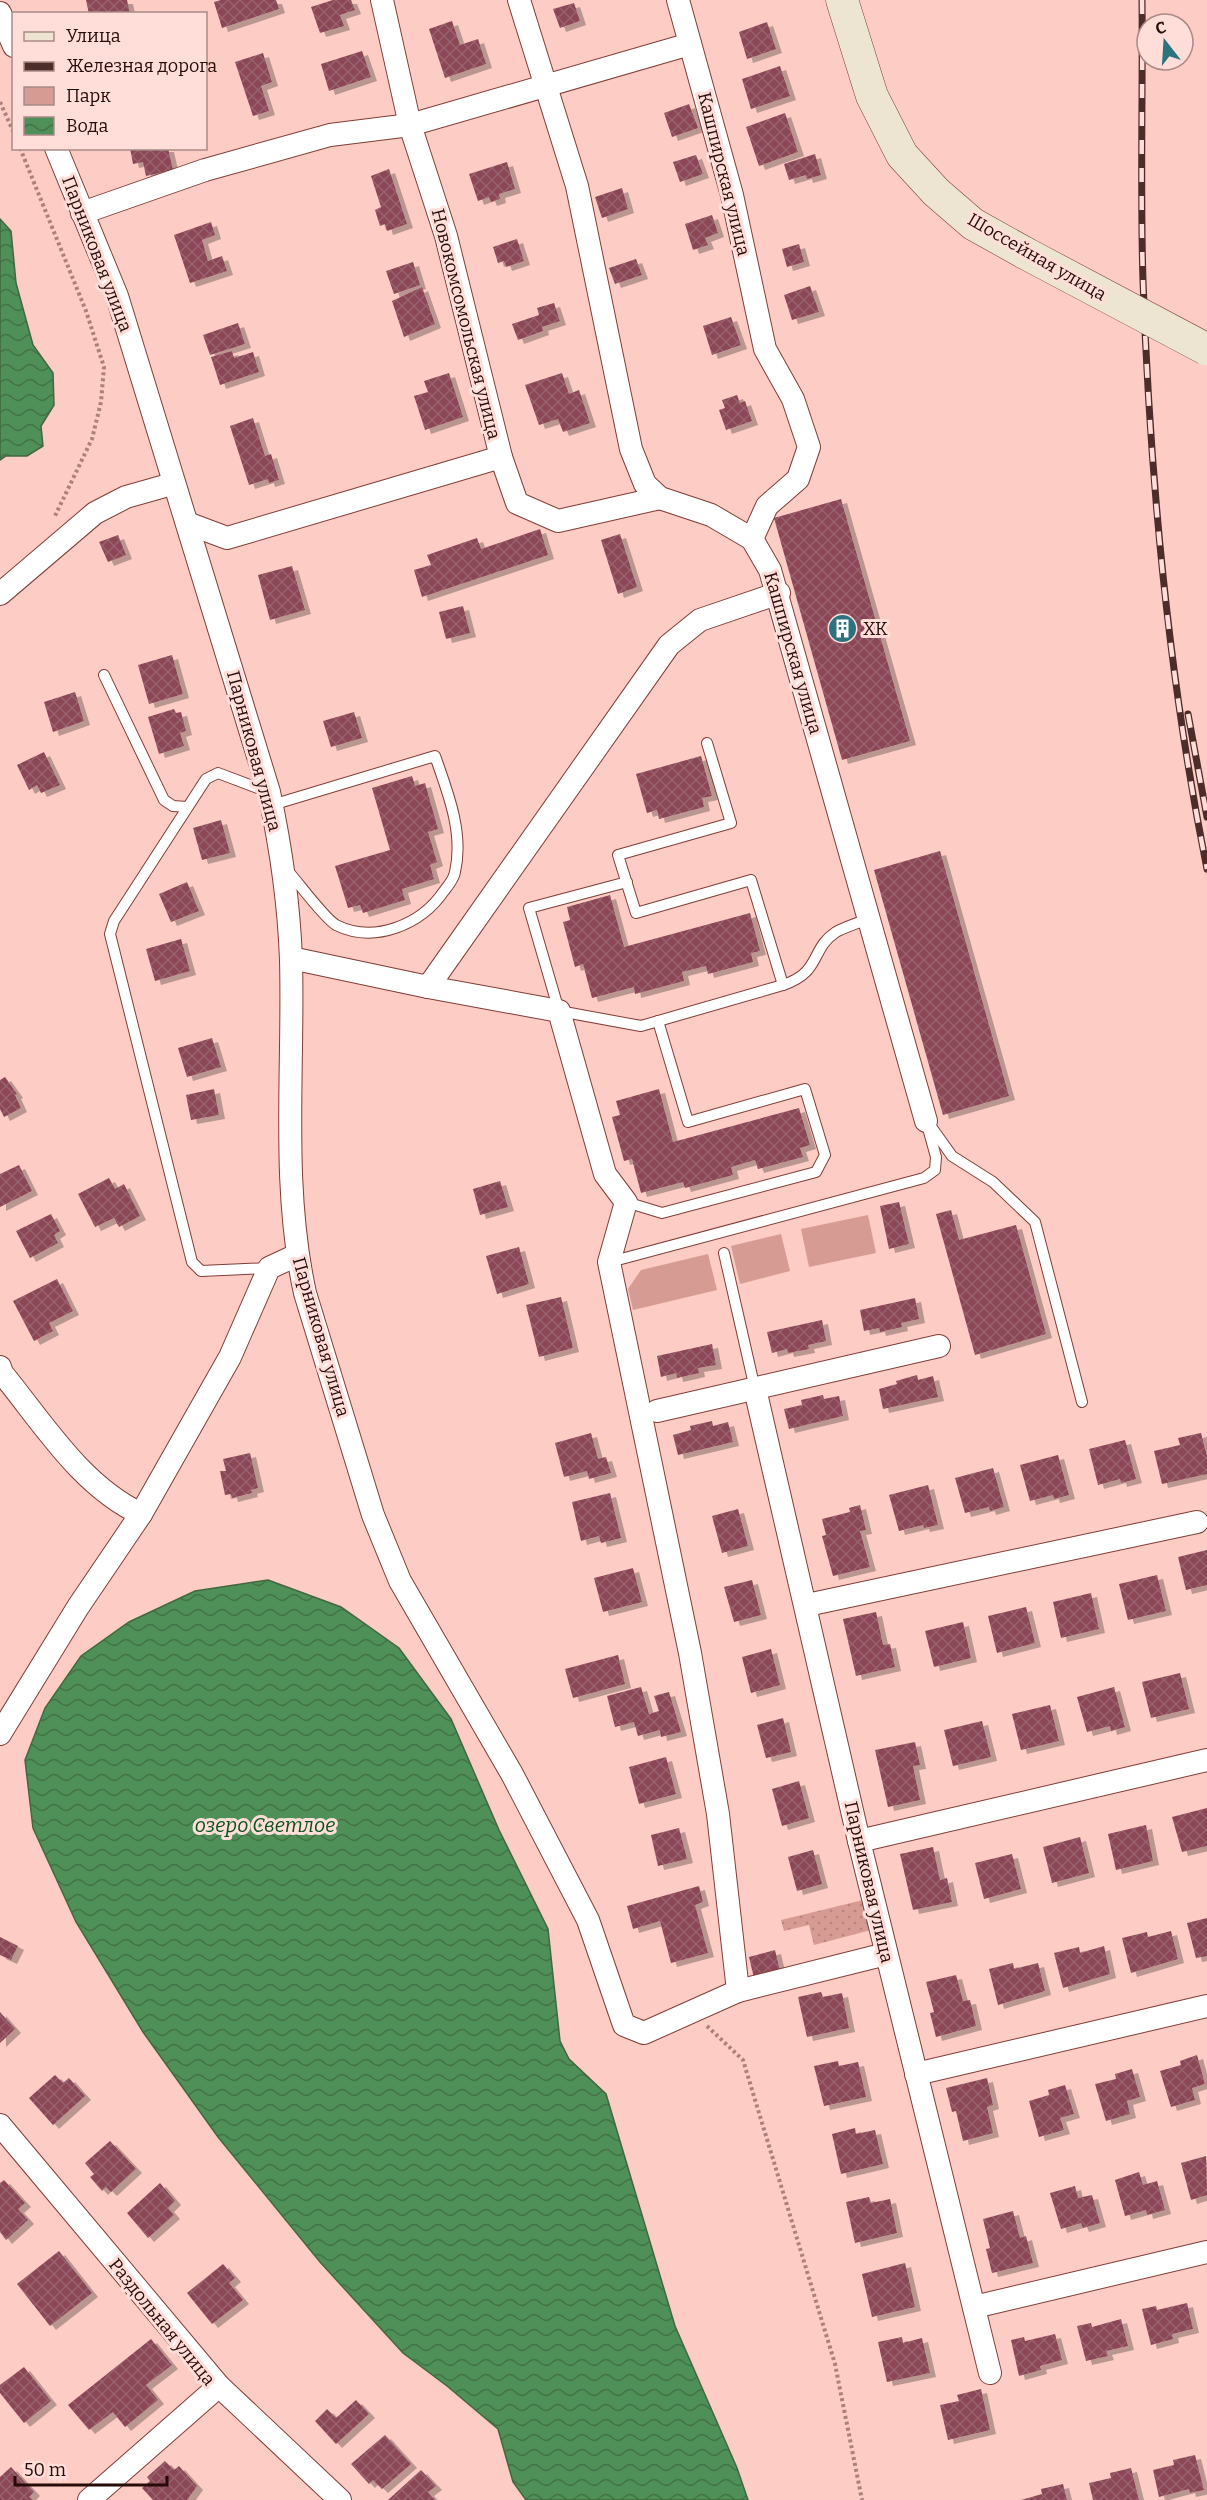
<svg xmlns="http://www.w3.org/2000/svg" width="1207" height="2500" font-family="Bitter,serif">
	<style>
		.grass { fill: url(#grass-dots) }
		.park { fill: #d69b93 }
		.water { fill: url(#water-waves); stroke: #436740; stroke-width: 1.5 }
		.building { fill: url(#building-cross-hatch); filter: url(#shadow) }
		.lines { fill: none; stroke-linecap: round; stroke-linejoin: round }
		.lane-casing { stroke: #813d37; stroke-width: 12 }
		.street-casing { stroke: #813d37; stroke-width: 24 }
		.secondary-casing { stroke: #813d37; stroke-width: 33 }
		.path { stroke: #aa817c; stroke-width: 4; stroke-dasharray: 3 3; stroke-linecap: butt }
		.lane { stroke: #fff; stroke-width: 10 }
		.street { stroke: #fff; stroke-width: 22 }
		.secondary { stroke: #ede5d1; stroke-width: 32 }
		.rail-casing { stroke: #4c2d2a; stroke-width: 7 }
		.rail { stroke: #ffded9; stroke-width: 4.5; stroke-dasharray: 14; stroke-linecap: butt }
		.secondary-bridge-casing { stroke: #813d37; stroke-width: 33; stroke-linecap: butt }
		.secondary-bridge { stroke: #ede5d1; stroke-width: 32 }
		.labels { text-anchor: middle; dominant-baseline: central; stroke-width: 6; stroke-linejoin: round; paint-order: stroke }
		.street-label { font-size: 18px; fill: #270b09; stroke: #ffded9 }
		.poi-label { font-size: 18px; fill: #270b09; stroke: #ffded9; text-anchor: start }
		.water-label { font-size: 20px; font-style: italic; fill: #07511c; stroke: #ffded9 }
	</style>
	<defs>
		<pattern id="grass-dots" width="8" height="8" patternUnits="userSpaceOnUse" patternTransform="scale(1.5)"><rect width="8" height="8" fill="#d69b93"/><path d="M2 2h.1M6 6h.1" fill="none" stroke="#b8847d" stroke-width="1.8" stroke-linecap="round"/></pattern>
		<pattern id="water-waves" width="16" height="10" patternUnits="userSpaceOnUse" patternTransform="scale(1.5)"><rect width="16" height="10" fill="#4f8f58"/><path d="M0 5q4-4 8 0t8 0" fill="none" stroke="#427347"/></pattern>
		<pattern id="building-cross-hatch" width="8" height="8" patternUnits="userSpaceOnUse" patternTransform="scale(1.5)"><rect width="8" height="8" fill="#8b4656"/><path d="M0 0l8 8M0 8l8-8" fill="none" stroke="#98626e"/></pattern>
		<filter id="shadow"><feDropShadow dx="6" dy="4" stdDeviation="0" flood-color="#0004"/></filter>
	</defs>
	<rect width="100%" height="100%" fill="#fdccc5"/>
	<!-- grass -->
	<polygon class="grass" points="863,1900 871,1930 814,1945 809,1925 784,1931 781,1920"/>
	<!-- park -->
	<g class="park">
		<polygon points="868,1215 876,1253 809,1267 801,1229"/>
		<polygon points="781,1234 790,1271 740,1284 731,1246"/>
		<polygon points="708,1254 717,1290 633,1310 628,1289 641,1270"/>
	</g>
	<!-- water -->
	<g class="water">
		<polygon points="0,219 11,231 16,283 33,345 53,373 54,405 41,426 43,446 27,456 6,456 0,460"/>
		<polygon points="268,1580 341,1607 399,1648 451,1719 499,1830 548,1929 560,2041 569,2059 606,2094 675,2326 737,2468 748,2500 526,2500 513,2482 498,2429 447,2386 403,2353 320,2262 218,2137 143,2032 76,1922 33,1828 25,1760 45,1708 81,1656 129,1622 195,1591"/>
	</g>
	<!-- building -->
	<g class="building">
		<polygon points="86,0 127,0 130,14 89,14"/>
		<polygon points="221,0 276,0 279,9 222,28 214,2"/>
		<polygon points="333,0 351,0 355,10 340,15 344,26 320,33 311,7"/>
		<polygon points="574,3 580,21 560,28 553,9"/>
		<polygon points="452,21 460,45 478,39 486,64 445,78 429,29"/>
		<polygon points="767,22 776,49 747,59 739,32"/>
		<polygon points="362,51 371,77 329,91 321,64"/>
		<polygon points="263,53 272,82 261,86 269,111 253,116 235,62"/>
		<polygon points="780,66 790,96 751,109 742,79"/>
		<polygon points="689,104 698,128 672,137 664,113"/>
		<polygon points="785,113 798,152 759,166 746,127"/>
		<polygon points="130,148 168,148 173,170 146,176 143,162 133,164"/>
		<polygon points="815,154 821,175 807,179 806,175 789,180 784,164"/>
		<polygon points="696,155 703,174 680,182 673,162"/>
		<polygon points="507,162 515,189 499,194 500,199 491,202 489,197 478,201 469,174"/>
		<polygon points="389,169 407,224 387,231 385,224 380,226 375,210 381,207 371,176"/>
		<polygon points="622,188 628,209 602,218 595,197"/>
		<polygon points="712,215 718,233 705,238 708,245 693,250 685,224"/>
		<polygon points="211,222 215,235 202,240 208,261 222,256 227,271 190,283 174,235"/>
		<polygon points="517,239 524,261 506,267 504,261 498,263 493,247"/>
		<polygon points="799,244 804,262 787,267 782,249"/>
		<polygon points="636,259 642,275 615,284 609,268"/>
		<polygon points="413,262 420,285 394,294 386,271"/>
		<polygon points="810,286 819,312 792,320 784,295"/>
		<polygon points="422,287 435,324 404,337 392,301"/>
		<polygon points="554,303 560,321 542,327 543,331 518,340 512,324 539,315 537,308"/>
		<polygon points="731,317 741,345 712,355 703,326"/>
		<polygon points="238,323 245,344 210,355 203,335"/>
		<polygon points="232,351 234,358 253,352 259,372 220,385 211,357"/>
		<polygon points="449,373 463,417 425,430 414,396 428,392 424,381"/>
		<polygon points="562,373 569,394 579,390 590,423 563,432 558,419 539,425 525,385"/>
		<polygon points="737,395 740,403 745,401 752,421 726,430 719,410 725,408 722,400"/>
		<polygon points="253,418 265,456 271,454 279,480 269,483 268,479 249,485 230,426"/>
		<polygon points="841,499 910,741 842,760 774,518"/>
		<polygon points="540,529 548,555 422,597 414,570 431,565 427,555 477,538 481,549"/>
		<polygon points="620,534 637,587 618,594 601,540"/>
		<polygon points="118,535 126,555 108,562 99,542"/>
		<polygon points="292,566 305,610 270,620 258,575"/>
		<polygon points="463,606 470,633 446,639 439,612"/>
		<polygon points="172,655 183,694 149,704 138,665"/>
		<polygon points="75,692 84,721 53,732 44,702"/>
		<polygon points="174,709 176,713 181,712 186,731 180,733 184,746 159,754 148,717"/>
		<polygon points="354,712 362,738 331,747 323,721"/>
		<polygon points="44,752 60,785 41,793 37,785 29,790 17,765"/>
		<polygon points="701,756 712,796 702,798 704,807 659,819 657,810 647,813 636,774"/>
		<polygon points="412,776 415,786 425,783 438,829 428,832 437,862 430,865 434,879 402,889 405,900 363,913 360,905 348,908 335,866 390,850 372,788"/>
		<polygon points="221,820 230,853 202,860 193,828"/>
		<polygon points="940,851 1009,1096 943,1115 874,870"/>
		<polygon points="187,882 199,911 171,922 159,894"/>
		<polygon points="610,895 624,947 750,913 760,951 751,953 753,962 708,974 706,966 682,972 684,981 635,994 634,987 592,998 583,964 575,967 563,922 570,920 567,907"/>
		<polygon points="181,939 190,971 155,981 146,949"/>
		<polygon points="212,1038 221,1067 187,1077 178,1048"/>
		<polygon points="5,1077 17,1094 15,1095 21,1108 4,1117 0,1109 0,1080"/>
		<polygon points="214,1089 219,1115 191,1120 186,1095"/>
		<polygon points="659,1089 673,1142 799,1108 810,1145 800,1148 803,1157 758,1169 755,1160 731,1167 733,1175 685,1188 683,1182 641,1193 632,1159 624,1161 612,1117 620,1115 616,1101"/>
		<polygon points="19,1165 32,1191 0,1207 0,1174"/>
		<polygon points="109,1178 115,1189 124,1184 140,1216 119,1227 114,1218 95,1227 78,1194"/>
		<polygon points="500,1181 508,1207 480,1215 473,1189"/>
		<polygon points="899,1202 909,1244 889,1249 880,1206"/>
		<polygon points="951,1210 959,1240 1016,1225 1046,1334 975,1355 936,1214"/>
		<polygon points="51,1214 60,1231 54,1235 58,1243 30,1258 16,1231"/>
		<polygon points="519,1247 529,1284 497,1294 486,1256"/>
		<polygon points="57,1279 73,1311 49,1323 53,1331 34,1341 13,1301"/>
		<polygon points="561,1297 573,1348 539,1357 526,1305"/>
		<polygon points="915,1298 919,1319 901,1323 902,1327 880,1332 879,1328 864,1331 860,1310"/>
		<polygon points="822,1320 826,1341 808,1345 809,1349 788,1353 787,1349 772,1353 767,1332"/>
		<polygon points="712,1344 716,1365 698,1368 699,1373 677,1378 676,1373 661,1377 657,1356"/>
		<polygon points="917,1375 918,1380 933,1376 938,1397 883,1409 879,1389 897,1384 896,1381"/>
		<polygon points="823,1395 824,1399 839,1396 843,1416 789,1429 784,1409 802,1405 801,1400"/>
		<polygon points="712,1421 713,1426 728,1422 733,1442 678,1455 673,1435 691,1430 690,1426"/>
		<polygon points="591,1433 598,1459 606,1457 611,1473 589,1479 587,1471 564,1477 555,1443"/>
		<polygon points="1201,1433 1207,1456 1207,1474 1162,1484 1154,1451 1180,1445 1178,1438"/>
		<polygon points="1125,1440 1136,1479 1121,1483 1120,1479 1098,1485 1089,1449"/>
		<polygon points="250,1453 258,1488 251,1490 252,1493 232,1498 231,1494 225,1495 220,1471 226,1471 223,1459"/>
		<polygon points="1058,1455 1069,1495 1054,1499 1053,1495 1030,1501 1020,1465"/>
		<polygon points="993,1468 1004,1507 990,1511 989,1507 965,1513 955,1478"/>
		<polygon points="928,1485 938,1525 924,1528 923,1525 899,1531 889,1495"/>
		<polygon points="610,1493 621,1538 601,1543 599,1536 581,1541 572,1502"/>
		<polygon points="860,1505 866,1530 860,1531 870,1567 833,1576 822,1536 826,1535 822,1519 850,1512 849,1508"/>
		<polygon points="738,1509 748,1546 722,1553 712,1516"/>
		<polygon points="1207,1550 1207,1585 1186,1590 1178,1557"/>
		<polygon points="633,1568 642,1602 603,1612 594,1578"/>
		<polygon points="1157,1575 1166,1611 1128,1620 1119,1584"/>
		<polygon points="752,1580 761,1615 734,1622 724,1587"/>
		<polygon points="1091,1593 1099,1629 1061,1638 1053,1602"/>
		<polygon points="1026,1607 1035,1643 997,1653 988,1616"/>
		<polygon points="876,1612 883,1645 890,1644 895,1667 856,1676 843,1619"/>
		<polygon points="963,1622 971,1658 934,1667 925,1631"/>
		<polygon points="771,1649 780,1685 751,1693 742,1657"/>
		<polygon points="618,1655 625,1684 573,1698 565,1669"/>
		<polygon points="1180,1673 1189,1709 1151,1718 1142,1682"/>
		<polygon points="641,1687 649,1714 659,1711 654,1696 669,1692 681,1732 661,1737 660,1730 638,1736 634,1722 615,1727 607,1696"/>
		<polygon points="1114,1687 1125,1727 1111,1731 1110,1726 1087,1732 1077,1697"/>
		<polygon points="1050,1705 1059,1741 1021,1750 1012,1714"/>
		<polygon points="783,1718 791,1752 766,1758 757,1725"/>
		<polygon points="982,1721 991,1757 953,1766 944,1730"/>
		<polygon points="915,1742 920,1765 913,1766 920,1800 888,1807 875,1750"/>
		<polygon points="666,1757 676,1794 639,1804 629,1767"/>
		<polygon points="799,1781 809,1818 782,1826 772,1789"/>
		<polygon points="1207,1808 1207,1846 1182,1852 1172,1817"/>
		<polygon points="1146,1825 1153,1861 1116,1870 1108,1834"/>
		<polygon points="679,1828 687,1859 658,1866 651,1835"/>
		<polygon points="1080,1837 1089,1873 1052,1883 1043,1847"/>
		<polygon points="933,1847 940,1880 947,1878 952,1902 913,1910 900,1854"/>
		<polygon points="813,1850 822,1884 797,1891 788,1857"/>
		<polygon points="1012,1854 1021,1889 984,1899 975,1863"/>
		<polygon points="699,1886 703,1902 695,1905 708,1953 671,1963 660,1921 633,1929 627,1906"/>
		<polygon points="1207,1918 1207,1956 1196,1958 1187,1923"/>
		<polygon points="1171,1931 1178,1959 1131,1973 1122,1938 1147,1932 1148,1937"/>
		<polygon points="0,1937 18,1946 11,1960 0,1955"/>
		<polygon points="1104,1946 1110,1974 1063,1988 1054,1953 1079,1947 1080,1953"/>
		<polygon points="775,1950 780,1971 754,1978 749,1957"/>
		<polygon points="1013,1963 1014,1969 1038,1963 1045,1991 998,2005 989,1969"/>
		<polygon points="956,1975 963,2001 970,2000 976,2026 936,2037 930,2013 934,2012 926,1982"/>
		<polygon points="821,1992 823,1997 842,1993 849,2028 807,2037 798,1997"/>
		<polygon points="0,2012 15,2029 0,2043"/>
		<polygon points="1197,2055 1205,2084 1192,2088 1195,2100 1171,2107 1160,2071 1181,2065 1180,2061"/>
		<polygon points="838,2061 839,2066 858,2062 866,2097 824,2106 814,2066"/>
		<polygon points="1132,2069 1140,2097 1127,2101 1130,2114 1106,2121 1095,2084 1116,2079 1115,2074"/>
		<polygon points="55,2075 63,2083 69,2078 85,2096 53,2125 29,2098"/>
		<polygon points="987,2078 993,2105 987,2107 993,2133 963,2141 956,2111 952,2112 946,2088"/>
		<polygon points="1065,2085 1074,2114 1060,2118 1064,2130 1039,2137 1029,2101 1049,2095 1048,2090"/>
		<polygon points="855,2128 856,2134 875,2130 883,2164 841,2174 832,2134"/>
		<polygon points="110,2141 136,2169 111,2192 106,2187 102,2191 90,2177 94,2174 85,2163"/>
		<polygon points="1206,2156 1207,2195 1191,2200 1181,2163"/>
		<polygon points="1139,2172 1143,2185 1157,2181 1165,2210 1147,2215 1146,2210 1125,2216 1115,2180"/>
		<polygon points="4,2180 25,2203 18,2209 28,2220 6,2240 0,2232 0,2183"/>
		<polygon points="160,2183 175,2201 168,2208 174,2215 148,2238 127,2213"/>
		<polygon points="1075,2186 1078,2198 1092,2195 1100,2223 1083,2228 1081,2223 1061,2229 1050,2193"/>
		<polygon points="869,2197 871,2203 890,2199 897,2233 855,2243 846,2202"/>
		<polygon points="1013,2211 1020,2238 1026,2236 1033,2263 992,2273 986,2249 990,2248 983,2219"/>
		<polygon points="59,2251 92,2293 50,2326 17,2284"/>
		<polygon points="905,2263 915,2307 872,2317 862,2274"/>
		<polygon points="223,2264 235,2278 229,2283 243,2300 212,2324 187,2293"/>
		<polygon points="1187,2303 1193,2329 1172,2334 1173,2339 1151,2345 1142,2309 1156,2306 1157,2310"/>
		<polygon points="1121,2319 1128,2346 1106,2351 1108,2356 1086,2361 1077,2326 1091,2323 1092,2327"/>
		<polygon points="1055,2334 1062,2360 1040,2366 1041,2370 1019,2376 1011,2340 1024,2337 1025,2341"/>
		<polygon points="902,2337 903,2343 922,2338 930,2373 887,2382 878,2342"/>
		<polygon points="151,2339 172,2365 146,2385 158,2400 125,2427 113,2412 89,2430 68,2405"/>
		<polygon points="24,2367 51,2401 24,2423 0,2393 0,2385"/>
		<polygon points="981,2389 990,2430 948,2440 940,2405 959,2401 957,2395"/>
		<polygon points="356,2400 369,2414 336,2444 315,2421 327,2409 336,2418"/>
		<polygon points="385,2435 411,2464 382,2489 373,2480 369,2484 351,2464"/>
		<polygon points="1195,2455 1204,2490 1190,2493 1189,2489 1159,2497 1153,2470 1174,2465 1173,2460"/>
		<polygon points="165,2461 174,2470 179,2466 197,2486 187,2500 153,2500 142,2488 150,2481 147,2477"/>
		<polygon points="11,2467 34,2492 29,2497 33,2500 0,2500 0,2477"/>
		<polygon points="1131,2468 1139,2500 1093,2500 1089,2483 1111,2478 1110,2473"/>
		<polygon points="421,2470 436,2486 428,2492 435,2500 388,2500"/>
		<polygon points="1063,2484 1067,2500 1021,2500 1042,2494 1041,2489"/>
	</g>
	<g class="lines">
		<defs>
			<g id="lane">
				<polyline points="104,675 164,800 173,806 187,807"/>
				<polyline points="268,792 218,773 206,779 114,921 110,934 192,1262 201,1271 269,1268"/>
				<path d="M 272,805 L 435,756 C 448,793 464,833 455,872 C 454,879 448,886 444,891 C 421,925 374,944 336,925 C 324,918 298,882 287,870"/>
				<polyline points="627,882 529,908 559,1011 641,1026 783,985 751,880 636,913 618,855 731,823 707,743"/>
				<path d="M 783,985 C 822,972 810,949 836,932 C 845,927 858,923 868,919"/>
				<polyline points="932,1128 952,1156 993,1182 1035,1222 1082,1402"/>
				<polyline points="626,1202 662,1213 816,1172 825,1155 805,1089 688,1122 658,1021"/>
				<polyline points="724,1253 755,1389"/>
				<polyline points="610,1262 924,1178 935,1170 936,1157 926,1121"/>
			</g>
			<g id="street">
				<polyline points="382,0 410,125 446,236 501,457 517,503 558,521 660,498"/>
				<polyline points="519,0 577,186 631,449 645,484 660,498 711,515 752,539 770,570 926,1121"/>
				<polyline points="678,0 732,195 765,349 793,399 809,447 798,479 767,506 752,539"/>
				<polyline points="0,13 14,46"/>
				<path d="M 56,148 L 117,296 L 269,792 C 281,848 289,903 291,960 C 294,1070 281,1184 305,1293 L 373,1515 L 400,1581 L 512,1774 L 588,1920 L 624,2025 L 644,2033 L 738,1991 L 886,1954"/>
				<polyline points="82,213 205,170 330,135 410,125 690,44"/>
				<polyline points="187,523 227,538 501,457"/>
				<polyline points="0,594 95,513 126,497 172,484"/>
				<polyline points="291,958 428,987 669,645 700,620 779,593"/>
				<polyline points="428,987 559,1011 605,1174 626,1202 609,1262 690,1653 718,1814 738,1991"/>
				<path d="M 0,1367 L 2,1373 C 43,1423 81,1486 141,1514"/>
				<polyline points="755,1389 859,1841 990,2373"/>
				<polyline points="657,1411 939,1346"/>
				<polyline points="807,1605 1197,1522"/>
				<polyline points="0,1734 78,1607 141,1514 230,1357 269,1268 297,1255"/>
				<polyline points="859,1841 1207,1760"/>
				<polyline points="916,2074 1207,2006"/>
				<polyline points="0,2125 219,2386 89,2500"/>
				<polyline points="974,2307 1207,2252"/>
				<polyline points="219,2386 340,2500"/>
			</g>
			<polyline id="secondary" points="842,0 872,96 902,155 936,192 973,224 1025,253"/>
		</defs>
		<!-- lane casing -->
		<use href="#lane" class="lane-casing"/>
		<!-- street casing -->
		<use href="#street" class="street-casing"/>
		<!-- secondary casing -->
		<use href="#secondary" class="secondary-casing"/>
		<!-- path -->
		<g class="path">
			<polyline points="0,102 14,133"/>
			<polyline points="20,148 86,311 104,367 101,402 92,439 54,518"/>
			<polyline points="707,2026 743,2060 835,2364 862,2500"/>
		</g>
		<!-- lane -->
		<use href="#lane" class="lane"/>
		<!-- street -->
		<use href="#street" class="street"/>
		<!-- secondary -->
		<use href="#secondary" class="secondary"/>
		<defs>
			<g id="rail">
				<path d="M 1142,0 C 1143,93 1140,187 1143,281 C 1150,478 1168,676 1207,869"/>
				<polyline points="1188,714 1207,817"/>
			</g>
		</defs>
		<!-- rail casing -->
		<use href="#rail" class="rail-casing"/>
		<!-- rail -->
		<use href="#rail" class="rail"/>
		<defs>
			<polyline id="secondary-bridge" points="1025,253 1206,349"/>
		</defs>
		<!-- secondary-bridge casing -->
		<use href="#secondary-bridge" class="secondary-bridge-casing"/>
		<!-- secondary-bridge -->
		<use href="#secondary-bridge" class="secondary-bridge"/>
	</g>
	<!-- icons -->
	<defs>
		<symbol id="building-disc" viewBox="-11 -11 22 22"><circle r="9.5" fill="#2b747d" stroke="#ffded9"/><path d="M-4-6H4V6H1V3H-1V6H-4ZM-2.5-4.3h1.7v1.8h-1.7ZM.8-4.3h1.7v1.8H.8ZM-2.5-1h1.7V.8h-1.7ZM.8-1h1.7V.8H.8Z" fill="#fff"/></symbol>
	</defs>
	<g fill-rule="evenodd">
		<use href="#building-disc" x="826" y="612" width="33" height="33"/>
	</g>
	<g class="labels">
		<!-- street labels -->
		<g class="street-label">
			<text transform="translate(724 174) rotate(76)">Кашпирская улица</text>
			<text transform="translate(97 254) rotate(69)">Парниковая улица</text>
			<text transform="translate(1037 257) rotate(30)">Шоссейная улица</text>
			<text transform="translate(466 324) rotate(76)">Новокомсомольская улица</text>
			<text transform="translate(793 653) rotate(74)">Кашпирская улица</text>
			<text transform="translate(254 751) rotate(75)">Парниковая улица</text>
			<text transform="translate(321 1337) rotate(74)">Парниковая улица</text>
			<text transform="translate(869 1882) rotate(77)">Парниковая улица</text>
			<text transform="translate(162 2322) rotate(51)">Раздольная улица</text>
		</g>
		<!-- poi labels -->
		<g class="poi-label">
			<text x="863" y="629">ХК</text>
		</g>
		<!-- water labels -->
		<g class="water-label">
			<text x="265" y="1825">озеро Светлое</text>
		</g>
	</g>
	<!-- legend -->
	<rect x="12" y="12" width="195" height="138" fill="#ffded9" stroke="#a98a86" stroke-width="1.5"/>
	<rect x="24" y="32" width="30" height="9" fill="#ede5d1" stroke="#a98a86" stroke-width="1.5"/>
	<text x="66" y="42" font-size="18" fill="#270b09">Улица</text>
	<rect x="24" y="62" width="30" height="9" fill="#4c2d2a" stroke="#a98a86" stroke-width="1.5"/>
	<text x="66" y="72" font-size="18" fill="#270b09">Железная дорога</text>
	<rect x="24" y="87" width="30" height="18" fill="#d69b93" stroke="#a98a86" stroke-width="1.5"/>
	<text x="66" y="102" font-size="18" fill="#270b09">Парк</text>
	<rect x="24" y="117" width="30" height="18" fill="url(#water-waves)" stroke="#a98a86" stroke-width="1.5"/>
	<text x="66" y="132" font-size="18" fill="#270b09">Вода</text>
	<!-- north arrow -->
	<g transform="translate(1165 42) rotate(343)"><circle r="28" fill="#ffded9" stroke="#a98a86" stroke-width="1.5"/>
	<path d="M0-4.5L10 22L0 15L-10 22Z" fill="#2b747d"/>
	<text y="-9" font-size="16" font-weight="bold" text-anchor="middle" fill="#270b09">С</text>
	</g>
	<!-- scale -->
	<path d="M15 2476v9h152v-9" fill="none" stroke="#270b09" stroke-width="3"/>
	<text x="24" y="2476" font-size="18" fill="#270b09" stroke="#ffded9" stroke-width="4.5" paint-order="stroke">50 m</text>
</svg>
